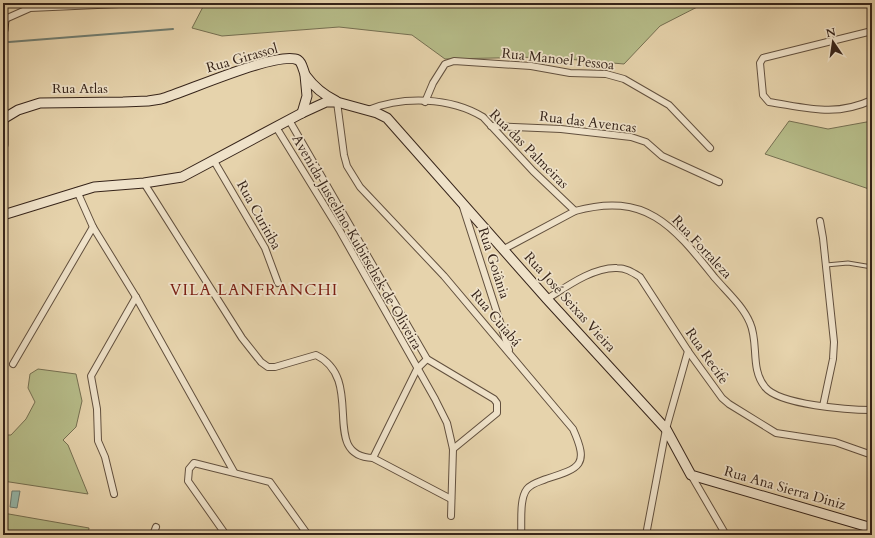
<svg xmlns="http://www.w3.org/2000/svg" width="875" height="538" font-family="Cardo,serif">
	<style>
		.green { fill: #b6bc89; stroke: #767052 }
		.water { fill: #96b8ab; stroke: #707d71 }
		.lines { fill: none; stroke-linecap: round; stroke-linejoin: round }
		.stream { stroke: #707d71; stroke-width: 2 }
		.lane-casing { stroke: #62503e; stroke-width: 5 }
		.street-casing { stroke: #62503e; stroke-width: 8 }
		.secondary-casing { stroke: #36241a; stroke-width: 11 }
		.lane { stroke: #efe2c9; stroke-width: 3 }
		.street { stroke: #efe2c9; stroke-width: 6 }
		.secondary { stroke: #efe2c9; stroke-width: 9 }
		.labels { text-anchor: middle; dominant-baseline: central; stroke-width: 3.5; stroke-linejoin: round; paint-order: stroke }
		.street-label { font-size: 14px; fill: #36241a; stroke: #efe2c9 }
		.quarter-label { font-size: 16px; letter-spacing: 1px; fill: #7a1f14; stroke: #efe2c9 }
	</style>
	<rect width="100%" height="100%" fill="#e6d3ac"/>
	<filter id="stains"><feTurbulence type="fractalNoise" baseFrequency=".005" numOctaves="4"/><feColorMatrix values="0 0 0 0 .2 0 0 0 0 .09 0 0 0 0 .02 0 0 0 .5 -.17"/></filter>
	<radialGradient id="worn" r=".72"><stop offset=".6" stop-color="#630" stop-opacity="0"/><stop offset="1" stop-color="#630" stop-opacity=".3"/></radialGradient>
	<!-- green -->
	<g class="green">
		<polygon points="205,3 705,3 660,26 624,64 544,57 445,59 412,35 339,27 222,36 192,28"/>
		<polygon points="789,121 828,129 872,121 872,190 765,154"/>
		<polygon points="38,369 76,374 82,401 76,427 63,440 68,445 88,494 3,481 3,435 11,435 26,419 35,402 28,388 30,374"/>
		<polygon points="3,513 89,528 88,535 3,535"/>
	</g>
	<!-- water -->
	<polygon class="water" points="12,491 20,491 17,508 10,507"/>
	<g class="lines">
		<!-- stream -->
		<polyline class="stream" points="9,42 173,29"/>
		<defs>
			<polyline id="lane" points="826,265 848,263 872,267"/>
			<g id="street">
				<polyline points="3,20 30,8 142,3"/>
				<path d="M 872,31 L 763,58 L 760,63 L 763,95 L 769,102 C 808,108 835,117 872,100"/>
				<path d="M 337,102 L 344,155 L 347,166 L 360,187 L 444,276 L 573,429 C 589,465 581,468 546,479 C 539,482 532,483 527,489 C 519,499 522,523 521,535"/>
				<polyline points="425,102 433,83 445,64 454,61 531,66 570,73 606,74 624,79 669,105 710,148"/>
				<path d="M 368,110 C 403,96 450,97 483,117 L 533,171 L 575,211"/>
				<polyline points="289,120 427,359 494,399 497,403 497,413 453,449"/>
				<polyline points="491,126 561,129 631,137 646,142 662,156 719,182"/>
				<polyline points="276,127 340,231 435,399 447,423 453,449 451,516"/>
				<polyline points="214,161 265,248 278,283"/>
				<path d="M 144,183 L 242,338 L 261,362 L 268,367 L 275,367 L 316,355 C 367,380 318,456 373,458 L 451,499"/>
				<polyline points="77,191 93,227 136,297 234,472"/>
				<polyline points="463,207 509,350"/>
				<polyline points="820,221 823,238 834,342 833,359 823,406"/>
				<path d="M 504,249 L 575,211 C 647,191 674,227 715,278 C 727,292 743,306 750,323 C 759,343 750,369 765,387 C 779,405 849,410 872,410"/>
				<path d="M 547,299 C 566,287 593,267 617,268 C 626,268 632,272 640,277 L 688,351 L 722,398 L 729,404 L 776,433 L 835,442 L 872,455"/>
				<polyline points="13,364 93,227"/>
				<polyline points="373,458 417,369 427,359"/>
				<polyline points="691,475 726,535"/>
				<polyline points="114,494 105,457 98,441 97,409 91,376 136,297"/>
				<polyline points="153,535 156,527"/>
				<polyline points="226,535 188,481 189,469 194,463 270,482 308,535"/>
				<polyline points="646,535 666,429 688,351"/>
			</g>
			<g id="secondary">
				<polyline points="3,17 4,19 3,30"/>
				<polyline points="302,113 307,96 305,75"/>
				<path d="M 3,119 L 18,110 L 40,103 L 123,102 L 148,101 L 161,99 C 186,92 278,50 298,60 C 303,63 303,72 306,76 C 314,87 324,95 336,101"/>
				<polyline points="3,121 3,145"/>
				<polyline points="3,215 94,187 144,183 182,177 302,113 326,102 337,102 377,113 387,118 547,299 666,429 691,475 872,528"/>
			</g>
		</defs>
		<!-- lane casing -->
		<use href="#lane" class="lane-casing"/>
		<!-- street casing -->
		<use href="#street" class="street-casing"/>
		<!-- secondary casing -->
		<use href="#secondary" class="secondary-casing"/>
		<!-- lane -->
		<use href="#lane" class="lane"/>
		<!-- street -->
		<use href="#street" class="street"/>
		<!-- secondary -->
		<use href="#secondary" class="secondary"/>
	</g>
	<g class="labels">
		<!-- street labels -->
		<g class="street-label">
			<text transform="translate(242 58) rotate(-16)">Rua Girassol</text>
			<text transform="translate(558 59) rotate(6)">Rua Manoel Pessoa</text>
			<text x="80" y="88">Rua Atlas</text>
			<text transform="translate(588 122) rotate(7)">Rua das Avencas</text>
			<text transform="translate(529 149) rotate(45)">Rua das Palmeiras</text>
			<text transform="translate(259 215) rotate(61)">Rua Curitiba</text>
			<text transform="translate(357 242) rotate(60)">Avenida Juscelino Kubitschek de Oliveira</text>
			<text transform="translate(702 247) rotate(47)">Rua Fortaleza</text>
			<text transform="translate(494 263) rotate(72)">Rua Goiânia</text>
			<text transform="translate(570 302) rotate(48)">Rua José Seixas Vieira</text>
			<text transform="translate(496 318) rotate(50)">Rua Cuiabá</text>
			<text transform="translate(707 356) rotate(55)">Rua Recife</text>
			<text transform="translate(785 488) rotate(16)">Rua Ana Sierra Diniz</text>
		</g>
		<!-- quarter labels -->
		<g class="quarter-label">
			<text x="254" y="290">VILA LANFRANCHI</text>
		</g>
	</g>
	<!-- margin -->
	<rect width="875" height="538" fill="none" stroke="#e6d3ac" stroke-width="16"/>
	<rect x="4" y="4" width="867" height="530" fill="none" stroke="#36241a" stroke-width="2"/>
	<rect x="8" y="8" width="859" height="522" fill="none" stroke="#36241a"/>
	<!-- north arrow -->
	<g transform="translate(833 42) rotate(347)" stroke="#efe2c9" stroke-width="3" paint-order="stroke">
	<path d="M0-3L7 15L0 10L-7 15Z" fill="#36241a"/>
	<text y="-6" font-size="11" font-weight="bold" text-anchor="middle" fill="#36241a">N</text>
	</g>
	<rect width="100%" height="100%" filter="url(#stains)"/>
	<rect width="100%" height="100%" fill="url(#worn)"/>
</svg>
